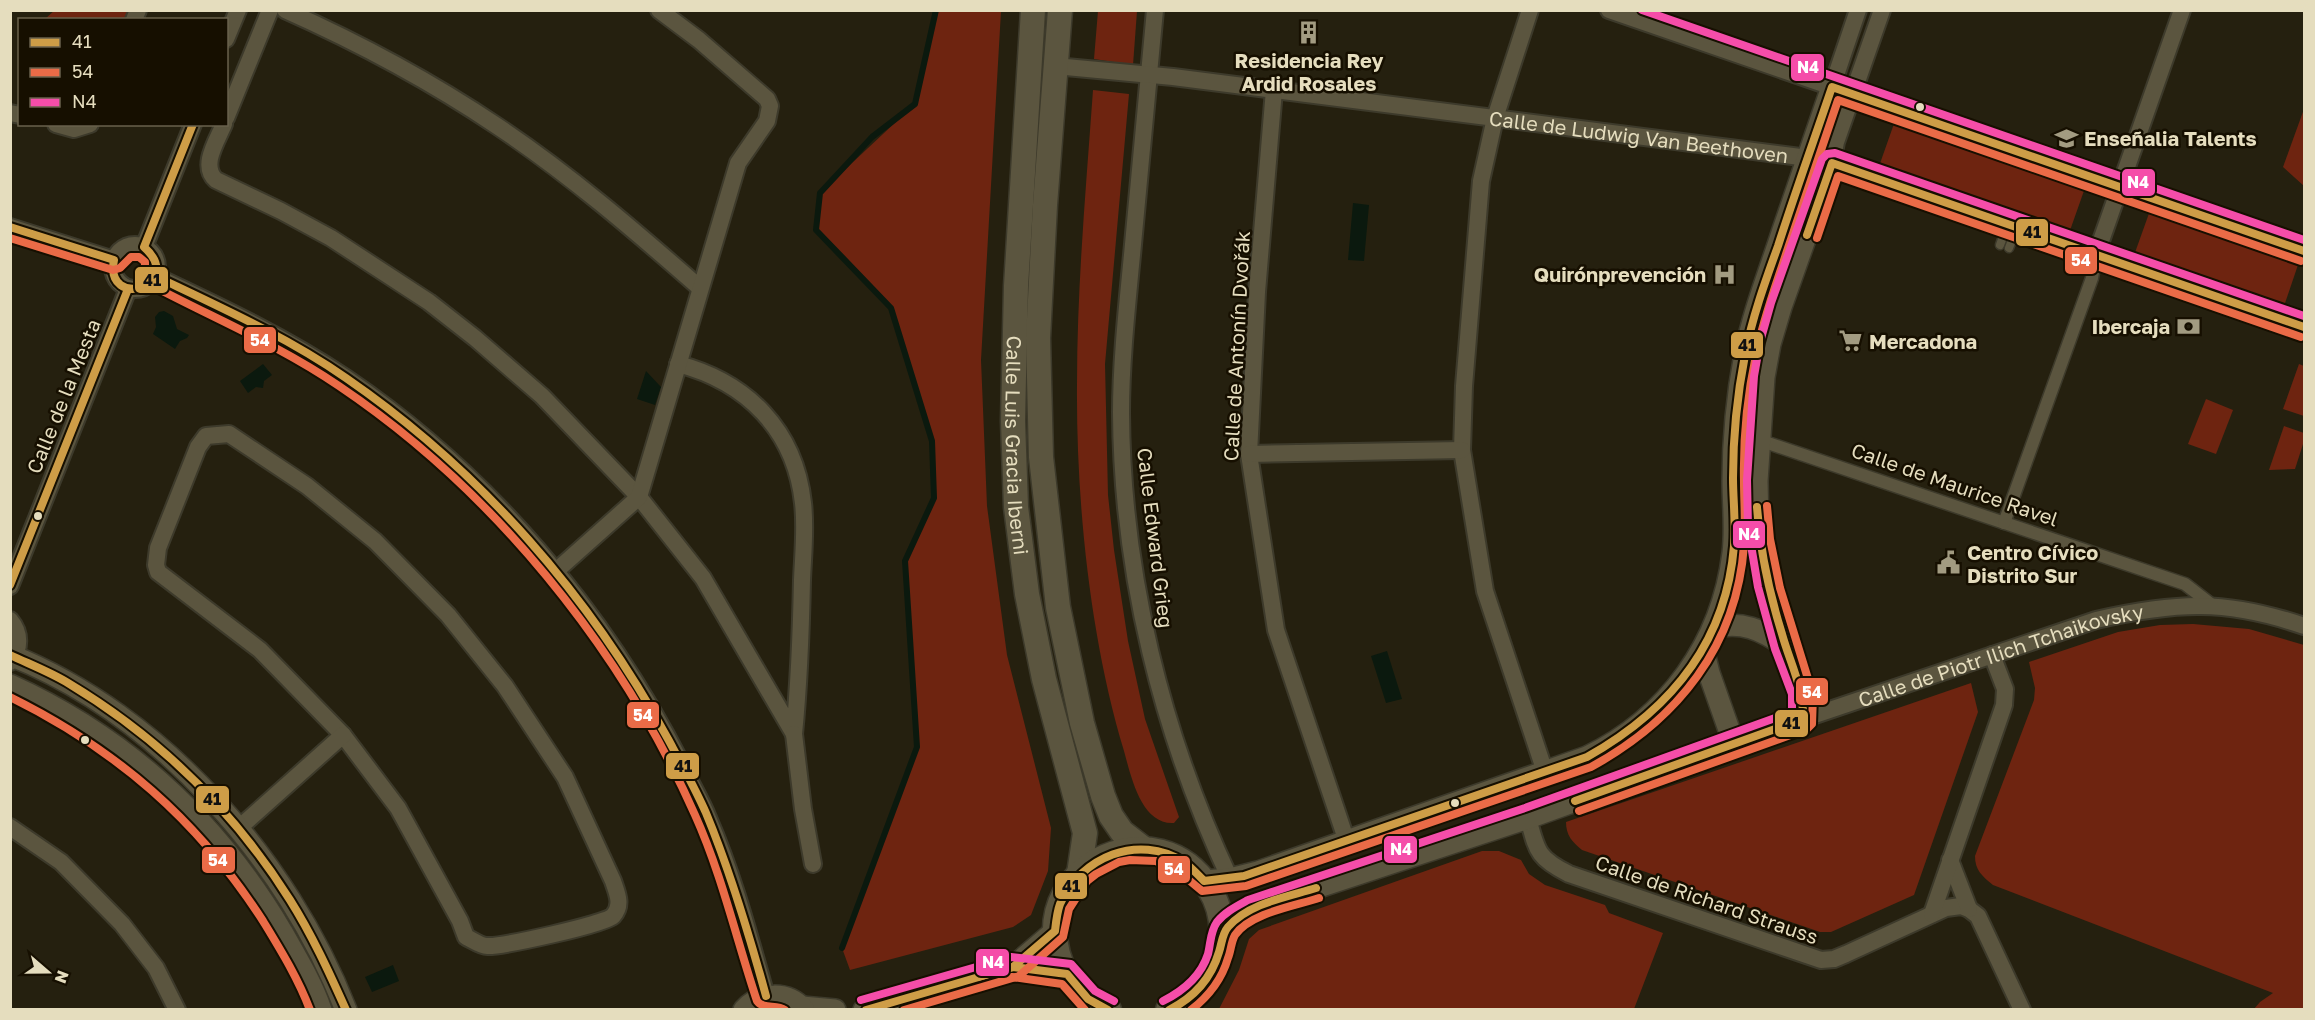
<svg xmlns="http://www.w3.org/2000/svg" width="2315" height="1020" font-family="'Golos Text',sans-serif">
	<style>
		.green { fill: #6e2410 }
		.water { fill: #0b190e }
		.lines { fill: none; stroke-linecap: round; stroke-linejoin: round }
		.stream { stroke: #0b190e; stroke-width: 6 }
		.service-casing { stroke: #3d3a2b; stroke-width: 11 }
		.pedestrian-casing { stroke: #3d3a2b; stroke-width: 15 }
		.minor-casing { stroke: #3d3a2b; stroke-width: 20 }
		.tertiary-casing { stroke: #3d3a2b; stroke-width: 24 }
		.secondary-casing { stroke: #3d3a2b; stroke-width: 27 }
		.service { stroke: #5b553f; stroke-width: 8 }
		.pedestrian { stroke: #5b553f; stroke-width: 12 }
		.minor { stroke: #5b553f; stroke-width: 16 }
		.tertiary { stroke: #5b553f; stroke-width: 21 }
		.secondary { stroke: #5b553f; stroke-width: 24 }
		.bus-1-casing { stroke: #160f00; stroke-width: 12 }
		.bus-2-casing { stroke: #160f00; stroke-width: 12 }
		.bus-3-casing { stroke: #160f00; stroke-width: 12 }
		.bus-1 { stroke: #ce9d47; stroke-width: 8 }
		.bus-2 { stroke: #ea6b47; stroke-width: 8 }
		.bus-3 { stroke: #f54da9; stroke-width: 8 }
		.bus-dot { fill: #e5ddbe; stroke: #160f00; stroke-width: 2 }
		.labels { text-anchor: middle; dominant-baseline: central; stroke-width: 5; stroke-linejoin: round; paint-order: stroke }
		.poi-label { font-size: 20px; font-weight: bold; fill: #e5ddbe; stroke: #160f00; text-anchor: start }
		.street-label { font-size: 20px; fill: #e5ddbe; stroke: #160f00 }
		.line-badge { stroke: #160f00; stroke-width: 2 }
		.badge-label { font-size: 16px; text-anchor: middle; font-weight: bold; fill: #fff }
		.pale-badge-label { font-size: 16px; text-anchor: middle; font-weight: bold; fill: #111 }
	</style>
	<rect width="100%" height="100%" fill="#25200f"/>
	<!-- green -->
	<g class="green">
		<polygon points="55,10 128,10 128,11 124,19 45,19"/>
		<polygon points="936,11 1001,11 981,360 987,506 1007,655 1051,828 1048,871 1031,915 1013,927 850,970 842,948 917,747 905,561 934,498 932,442 891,308 816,230 820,193 915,104"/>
		<polygon points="1098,11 1137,11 1133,65 1094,59"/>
		<path d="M 1093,90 L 1129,94 L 1105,364 L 1108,495 L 1114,550 L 1128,641 L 1145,719 L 1179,817 L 1174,823 C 1141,825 1131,776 1124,751 C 1090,638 1076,502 1077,384 C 1077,286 1086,188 1093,90 Z"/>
		<polygon points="2304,109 2304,186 2283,167"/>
		<polygon points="1896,118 2086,185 2067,239 1877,172"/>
		<polygon points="2152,205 2301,256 2282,312 2132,261"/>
		<polygon points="2299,364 2304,366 2304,416 2283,409"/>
		<polygon points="2206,399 2233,410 2216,454 2188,444"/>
		<polygon points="2284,426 2304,433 2304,441 2295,469 2269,470"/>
		<path d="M 2193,624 L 2249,629 L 2304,645 L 2304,1009 L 2254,1009 L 2260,1002 L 2273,993 L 1993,885 C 1982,876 1975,870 1975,856 L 2034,700 L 2035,688 L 2029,662 L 2118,632 L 2160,625 Z"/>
		<path d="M 1971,683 L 1978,712 L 1914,895 L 1831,932 L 1820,932 L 1582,850 C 1572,842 1566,835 1566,822 Z"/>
		<polygon points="1482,851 1499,851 1521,860 1529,874 1545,885 1605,905 1609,913 1663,933 1634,1009 1219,1009 1239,970 1249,939 1259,930"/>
	</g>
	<!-- water -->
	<g class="water">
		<polygon points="1353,203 1369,205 1364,261 1348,260"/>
		<polygon points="164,311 173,316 177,329 189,335 187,338 180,341 175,349 153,334 156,327 155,317 159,312"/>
		<polygon points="263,364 272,375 264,381 263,388 256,387 248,393 240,381"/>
		<polygon points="646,371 661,387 655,405 637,399"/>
		<polygon points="1387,651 1402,699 1386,703 1371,656"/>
		<polygon points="393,965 399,981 372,992 365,977"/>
	</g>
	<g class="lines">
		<!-- stream -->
		<polyline class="stream" points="842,948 917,747 905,561 934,498 932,441 891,308 816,230 820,193 872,137 915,104 936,10"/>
		<defs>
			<g id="service">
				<polyline points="2000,245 2007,226"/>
				<polyline points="2009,248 2017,227"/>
			</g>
			<g id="pedestrian">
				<polyline points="1759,440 2185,584 2212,605"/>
				<polyline points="2004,523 2092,278 2096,255"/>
			</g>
			<g id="minor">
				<path d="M 285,10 C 359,43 430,81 497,126 C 569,174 635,231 700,288"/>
				<path d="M 1155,10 C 1148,92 1139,173 1132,255 C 1127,307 1121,361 1121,413 C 1122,574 1162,734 1230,879"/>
				<polyline points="1530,10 1495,118 1481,181 1464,386 1462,450 1485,591 1545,772"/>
				<polyline points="1609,10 1832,87 1858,10"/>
				<polyline points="134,20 138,10"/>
				<polyline points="226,39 238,10"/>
				<path id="s1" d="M 1055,66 L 1173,77 L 1808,158 L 1832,163 L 1836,142 L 1882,10"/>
				<polyline points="1274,90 1257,292 1249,454 1276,630 1347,842"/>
				<polyline points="10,113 20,115"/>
				<polyline points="226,118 270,10"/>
				<polyline points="56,124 74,129 90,124"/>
				<path d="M 224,124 C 217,141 200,166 216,180 L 281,211 L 331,238 L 429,302 L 475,338 L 542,396 L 639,497 L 703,578 L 794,734 C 799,683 801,632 802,580 C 803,555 806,528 803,503 C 795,430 747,382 678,364"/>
				<polyline points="10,227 114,260"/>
				<circle cx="135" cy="267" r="22"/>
				<polyline points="144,247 193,124"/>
				<polyline points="2096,255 2182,10"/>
				<path d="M 155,276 C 221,307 286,338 346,378 C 489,475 604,612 682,765 C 690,783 701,800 708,818 C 733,875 749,936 766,996"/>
				<path d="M 229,434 L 307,486 L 375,541 L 448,615 L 505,686 L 565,777 L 613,881 C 617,893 623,905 613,916 C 606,924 501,947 487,946 C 480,946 473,940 466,937 L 460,921 L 398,808 L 343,735 L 260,650 L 158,572 L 156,565 L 158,548 L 198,447 L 206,436 Z"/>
				<polyline points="1249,454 1462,450"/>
				<polyline points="556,571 639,497 738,163 767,121 770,106 767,99 699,40 659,10"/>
				<polyline points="10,586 128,289"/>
				<path d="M 10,620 C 21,633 21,649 10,662"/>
				<path id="s2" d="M 1803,719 L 2096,620 C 2176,602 2226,599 2304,626"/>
				<polyline points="794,734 803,809 813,864"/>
				<path d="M 1528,818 C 1537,851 1537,858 1569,874 L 1821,960 L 1834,959 L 1846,954 L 1946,908 L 1961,906 L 1969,909 L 1978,916 L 2022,1010"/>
				<polyline points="10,827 61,862 122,924 156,968 177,1010"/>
				<polyline points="239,828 343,735"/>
				<polyline points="1950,860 1969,909"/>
				<polyline points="1932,914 2004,705 2005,689 1992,655"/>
			</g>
			<g id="tertiary">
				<path d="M 1713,628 C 1741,620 1762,630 1785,646"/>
				<polyline points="1703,649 1709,673 1734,744"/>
				<path d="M 10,655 C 161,715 288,861 346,1010"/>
				<path d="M 10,685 C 127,738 217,822 282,932 C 296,957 312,983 321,1010"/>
				<path d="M 1204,881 L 1230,879 L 1258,872 L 1587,757 C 1668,718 1722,643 1733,553 C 1736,529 1733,504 1733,481 C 1733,438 1737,396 1745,354 C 1753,313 1769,273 1782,233 C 1799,184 1815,136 1832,87 L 2304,251"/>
				<polyline points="1222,934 1237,917 1279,900 1528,818 1803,719 1803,692 1785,646 1768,585 1758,525 1757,481 1764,377 1770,344 1781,307 1832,163 2304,327"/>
				<polyline points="1013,967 1067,974"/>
				<polyline points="802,1007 835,1010"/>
				<path d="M 744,1010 C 760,992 788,991 804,1010"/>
				<polyline points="864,1010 1013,967 1055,931"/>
			</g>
			<g id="secondary">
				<path id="s3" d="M 1033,10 L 1016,286 L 1013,421 L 1016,507 L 1027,594 L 1044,679 L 1085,833 L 1079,874"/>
				<polyline points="1060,10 1045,205 1038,338 1041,457 1058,607 1082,723 1103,796 1111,816 1122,832 1144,849"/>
				<path d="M 1109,1010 C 1084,1001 1065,979 1058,954 C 1034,862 1158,808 1209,888 C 1219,904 1223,923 1221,941 C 1217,972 1197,997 1168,1010"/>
			</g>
		</defs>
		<!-- service casing -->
		<use href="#service" class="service-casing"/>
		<!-- pedestrian casing -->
		<use href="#pedestrian" class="pedestrian-casing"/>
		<!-- minor casing -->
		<use href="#minor" class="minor-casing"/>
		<!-- tertiary casing -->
		<use href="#tertiary" class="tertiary-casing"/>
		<!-- secondary casing -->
		<use href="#secondary" class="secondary-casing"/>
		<!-- service -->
		<use href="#service" class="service"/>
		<!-- pedestrian -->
		<use href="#pedestrian" class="pedestrian"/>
		<!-- minor -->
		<use href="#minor" class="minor"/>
		<!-- tertiary -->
		<use href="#tertiary" class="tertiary"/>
		<!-- secondary -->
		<use href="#secondary" class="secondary"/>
		<defs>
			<g id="bus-1">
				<path d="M 10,227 L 114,260 C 104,311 187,286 144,247 L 193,124"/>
				<polyline points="1807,235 1832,163 2304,327"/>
				<path d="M 155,276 C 220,307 287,337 346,378 C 481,471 590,596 668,739 C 681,763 695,788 706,813 C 731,873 749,934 766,996"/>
				<polyline points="10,585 128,289"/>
				<path d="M 10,655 C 29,664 50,672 68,683 C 158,737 234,811 290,900 C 312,935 329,972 346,1010"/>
				<path d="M 1575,801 L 1803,719 C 1804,688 1790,663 1782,634 C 1769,592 1760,551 1757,507"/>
				<polyline points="978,977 1013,967 1067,974 1088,999 1108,1010"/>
				<path d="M 866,1010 L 1013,967 L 1055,931 C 1056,922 1057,912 1060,904 C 1081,857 1138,833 1184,862 C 1191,867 1198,875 1204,881 L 1244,876 L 1587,757 C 1669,711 1726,643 1734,546 C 1736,523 1733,500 1733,478 C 1733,437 1737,396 1745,355 C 1752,318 1765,282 1778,246 C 1795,193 1814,140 1832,87 L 2304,251"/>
				<path d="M 1169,1010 C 1193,998 1211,979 1219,952 C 1222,943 1222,934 1228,927 C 1249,903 1287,897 1316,888"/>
			</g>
			<g id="bus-2">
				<path d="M 10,238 L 113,270 L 120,268 L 131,257 L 139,257 L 145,262 L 145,277 L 149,284 C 213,318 279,345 339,386 C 492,489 620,646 695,815 C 722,875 736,938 757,1001 C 764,1010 776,1004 785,1010"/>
				<polyline points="1817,238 1838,176 2301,337"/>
				<path d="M 10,697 C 117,750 198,820 263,921 C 280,949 298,978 310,1010"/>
				<polyline points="1579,811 1807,729 1812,724 1813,695 1780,588 1770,539 1767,506"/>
				<polyline points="1012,977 1062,984 1085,1010"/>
				<path d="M 904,1010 L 1019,976 L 1063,937 L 1069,909 L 1087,881 L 1096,874 L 1119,862 L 1130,860 L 1156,861 L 1178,871 L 1202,891 L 1246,886 L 1591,767 C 1677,720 1737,646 1744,545 C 1746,524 1744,503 1744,482 C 1743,439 1747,397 1756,355 C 1763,319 1776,285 1787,251 C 1804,201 1821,150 1838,100 L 2301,261"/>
				<path d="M 1191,1010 C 1209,996 1222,979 1228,958 C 1231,951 1231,942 1235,935 C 1250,913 1295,906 1319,898"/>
			</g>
			<g id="bus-3">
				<polyline points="1642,10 2304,240"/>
				<polyline points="861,1000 1011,957 1071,964 1095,991 1114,1001"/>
				<path d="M 1163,1001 C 1183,991 1201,976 1208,954 C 1211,942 1210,932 1217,922 C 1225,912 1237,906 1248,900 L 1525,808 L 1792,712 L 1792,694 L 1775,649 L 1758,587 L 1748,527 L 1747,480 L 1754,376 L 1760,342 L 1771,303 L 1822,159 L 1827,154 L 1835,153 L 2304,316"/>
			</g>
		</defs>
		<!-- bus-1 casing -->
		<use href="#bus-1" class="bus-1-casing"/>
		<!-- bus-2 casing -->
		<use href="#bus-2" class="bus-2-casing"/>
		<!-- bus-3 casing -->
		<use href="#bus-3" class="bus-3-casing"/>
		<!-- bus-1 -->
		<use href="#bus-1" class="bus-1"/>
		<!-- bus-2 -->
		<use href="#bus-2" class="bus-2"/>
		<!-- bus-3 -->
		<use href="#bus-3" class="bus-3"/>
	</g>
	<!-- icons -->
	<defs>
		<symbol id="building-bare" viewBox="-9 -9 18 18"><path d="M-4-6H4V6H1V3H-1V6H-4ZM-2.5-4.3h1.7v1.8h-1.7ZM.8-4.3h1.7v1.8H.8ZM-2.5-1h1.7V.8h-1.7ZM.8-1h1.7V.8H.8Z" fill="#a29b81" stroke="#160f00" stroke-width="2.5" paint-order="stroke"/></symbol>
		<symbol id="school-bare" viewBox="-9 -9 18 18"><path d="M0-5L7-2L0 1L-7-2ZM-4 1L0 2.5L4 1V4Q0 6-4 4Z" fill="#a29b81" stroke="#160f00" stroke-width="2.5" paint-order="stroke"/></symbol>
		<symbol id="hospital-bare" viewBox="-9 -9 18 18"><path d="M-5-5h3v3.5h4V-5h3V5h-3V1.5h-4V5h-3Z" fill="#a29b81" stroke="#160f00" stroke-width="2.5" paint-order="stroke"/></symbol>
		<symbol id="bank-bare" viewBox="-9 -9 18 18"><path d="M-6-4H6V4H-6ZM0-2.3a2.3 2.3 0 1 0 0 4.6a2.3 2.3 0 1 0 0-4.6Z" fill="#a29b81" stroke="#160f00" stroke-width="2.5" paint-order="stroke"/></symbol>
		<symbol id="supermarket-bare" viewBox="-9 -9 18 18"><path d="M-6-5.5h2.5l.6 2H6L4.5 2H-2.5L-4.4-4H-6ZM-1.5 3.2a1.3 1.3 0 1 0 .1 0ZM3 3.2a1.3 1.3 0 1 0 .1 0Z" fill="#a29b81" stroke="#160f00" stroke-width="2.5" paint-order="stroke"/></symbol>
		<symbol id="civic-bare" viewBox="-9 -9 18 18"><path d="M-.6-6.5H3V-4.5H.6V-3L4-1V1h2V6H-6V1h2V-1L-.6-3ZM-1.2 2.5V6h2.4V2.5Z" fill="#a29b81" stroke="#160f00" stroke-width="2.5" paint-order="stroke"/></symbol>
	</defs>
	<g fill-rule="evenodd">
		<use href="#building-bare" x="1292" y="16" width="33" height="33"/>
		<use href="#school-bare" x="2050" y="122" width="33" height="33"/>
		<use href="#hospital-bare" x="1708" y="258" width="33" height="33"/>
		<use href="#bank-bare" x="2172" y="310" width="33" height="33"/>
		<use href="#supermarket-bare" x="1834" y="324" width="33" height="33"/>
		<use href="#civic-bare" x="1932" y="546" width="33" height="33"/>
	</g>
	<!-- markers -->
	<g class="bus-dot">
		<circle cx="1920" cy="107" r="5"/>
		<circle cx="38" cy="516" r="5"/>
		<circle cx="85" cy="740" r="5"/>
		<circle cx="1455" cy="803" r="5"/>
	</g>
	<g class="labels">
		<!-- poi labels -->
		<g class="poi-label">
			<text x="1309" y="60" text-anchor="middle">Residencia Rey<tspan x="1309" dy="23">Ardid Rosales</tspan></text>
			<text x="2084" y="138">Enseñalia Talents</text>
			<text x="1706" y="274" text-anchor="end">Quirónprevención</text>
			<text x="2170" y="326" text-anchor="end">Ibercaja</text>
			<text x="1869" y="341">Mercadona</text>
			<text x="1967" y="552">Centro Cívico<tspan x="1967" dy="23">Distrito Sur</tspan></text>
		</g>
		<!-- street labels -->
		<g class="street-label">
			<text stroke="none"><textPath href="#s1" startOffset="588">Calle de Ludwig Van Beethoven</textPath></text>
			<text transform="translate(1236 346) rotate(-87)">Calle de Antonín Dvořák</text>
			<text transform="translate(63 396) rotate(-68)">Calle de la Mesta</text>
			<text stroke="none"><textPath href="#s3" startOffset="436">Calle Luis Gracia Iberni</textPath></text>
			<text transform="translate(1955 484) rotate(19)">Calle de Maurice Ravel</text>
			<text transform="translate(1156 538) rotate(83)">Calle Edward Grieg</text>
			<text stroke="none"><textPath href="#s2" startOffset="208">Calle de Piotr Ilich Tchaikovsky</textPath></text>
			<text transform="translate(1707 899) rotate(19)">Calle de Richard Strauss</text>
		</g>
	</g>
	<g class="line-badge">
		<rect x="1790" y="53" width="35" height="29" rx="6" fill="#f54da9"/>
		<rect x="2121" y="168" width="35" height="29" rx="6" fill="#f54da9"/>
		<rect x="2015" y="218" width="34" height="29" rx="6" fill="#ce9d47"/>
		<rect x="2064" y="246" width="34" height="29" rx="6" fill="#ea6b47"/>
		<rect x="134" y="266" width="35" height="28" rx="6" fill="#ce9d47"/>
		<rect x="243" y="326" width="34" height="28" rx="6" fill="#ea6b47"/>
		<rect x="1730" y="331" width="34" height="28" rx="6" fill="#ce9d47"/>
		<rect x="1732" y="520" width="34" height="29" rx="6" fill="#f54da9"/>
		<rect x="1795" y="677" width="34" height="29" rx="6" fill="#ea6b47"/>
		<rect x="626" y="701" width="34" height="28" rx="6" fill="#ea6b47"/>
		<rect x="1774" y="709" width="35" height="29" rx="6" fill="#ce9d47"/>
		<rect x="665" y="752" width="35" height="28" rx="6" fill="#ce9d47"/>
		<rect x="195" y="785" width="35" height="29" rx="6" fill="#ce9d47"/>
		<rect x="1383" y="835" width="35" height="29" rx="6" fill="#f54da9"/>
		<rect x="201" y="846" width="35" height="28" rx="6" fill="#ea6b47"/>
		<rect x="1157" y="855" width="34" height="29" rx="6" fill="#ea6b47"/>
		<rect x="1054" y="872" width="34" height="28" rx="6" fill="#ce9d47"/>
		<rect x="975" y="948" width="35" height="29" rx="6" fill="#f54da9"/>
	</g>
	<g class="badge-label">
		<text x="1808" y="73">N4</text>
		<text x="2138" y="188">N4</text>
		<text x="2081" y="266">54</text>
		<text x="260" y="346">54</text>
		<text x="1749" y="540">N4</text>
		<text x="1812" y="698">54</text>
		<text x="643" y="721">54</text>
		<text x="1401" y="855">N4</text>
		<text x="218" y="866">54</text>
		<text x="1174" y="875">54</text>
		<text x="993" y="968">N4</text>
	</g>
	<g class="pale-badge-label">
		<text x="2032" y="238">41</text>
		<text x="152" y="286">41</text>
		<text x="1747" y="351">41</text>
		<text x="1791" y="729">41</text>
		<text x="683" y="772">41</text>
		<text x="212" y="805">41</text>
		<text x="1071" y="892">41</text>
	</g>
	<!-- border -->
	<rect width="2315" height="1020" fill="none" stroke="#e5ddbe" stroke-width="24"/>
	<!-- legend -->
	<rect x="18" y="18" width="210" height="108" fill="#160f00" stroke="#69614c" stroke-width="1.5"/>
	<rect x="30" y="38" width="30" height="9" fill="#ce9d47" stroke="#69614c" stroke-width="1.5"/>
	<text x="72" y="48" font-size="18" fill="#e5ddbe">41</text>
	<rect x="30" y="68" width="30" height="9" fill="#ea6b47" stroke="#69614c" stroke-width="1.5"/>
	<text x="72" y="78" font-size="18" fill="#e5ddbe">54</text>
	<rect x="30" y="98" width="30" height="9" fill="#f54da9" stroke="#69614c" stroke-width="1.5"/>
	<text x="72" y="108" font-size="18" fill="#e5ddbe">N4</text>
	<!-- north arrow -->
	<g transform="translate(48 972) rotate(110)" stroke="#160f00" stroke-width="4.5" paint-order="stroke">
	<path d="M0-4.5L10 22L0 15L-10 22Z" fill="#e5ddbe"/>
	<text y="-9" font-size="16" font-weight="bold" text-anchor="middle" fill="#e5ddbe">N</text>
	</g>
</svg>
